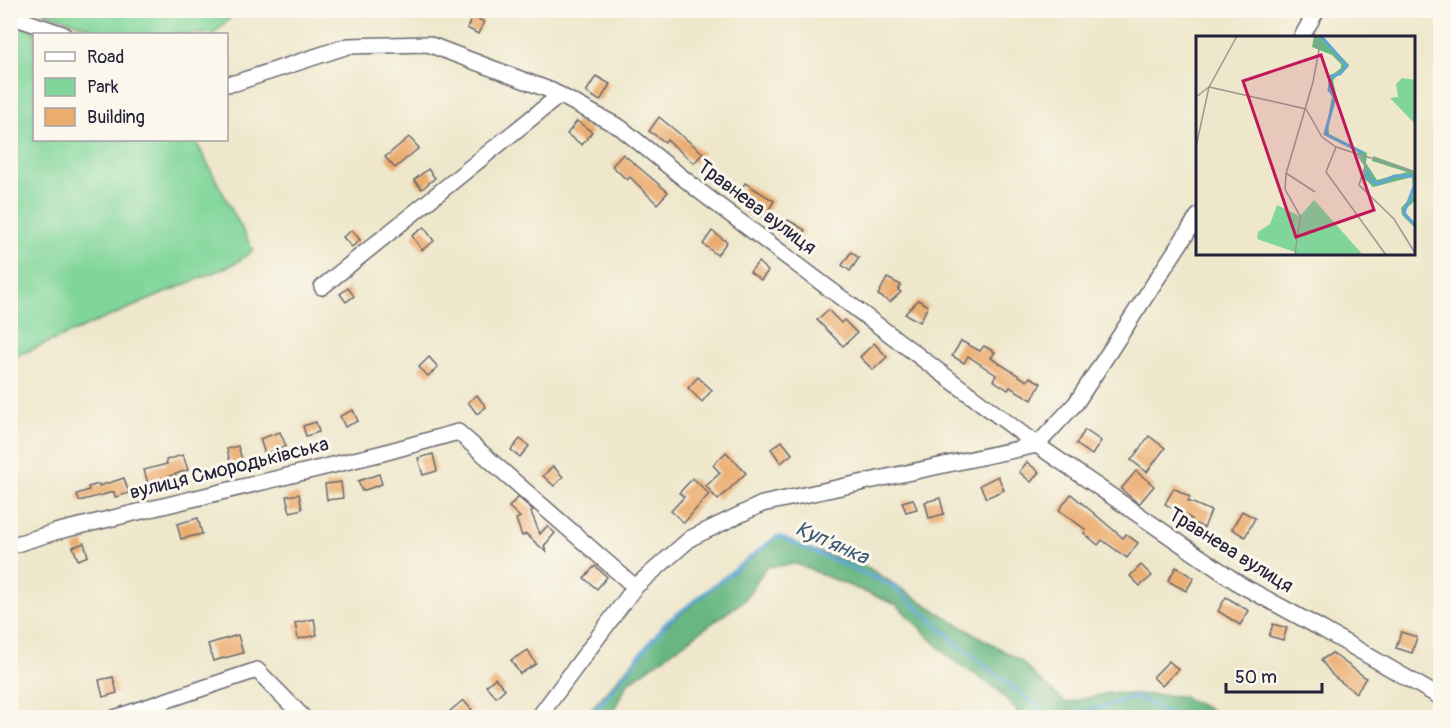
<svg xmlns="http://www.w3.org/2000/svg" width="1451" height="728" font-family="Pangolin,sans-serif">
	<style>
		.green { fill: #80d69a; stroke: #517c6a; stroke-width: 1.5 }
		.forest { fill: #68b782; stroke: #456c5e; stroke-width: 1.5 }
		.lines { fill: none; stroke-linecap: round; stroke-linejoin: round }
		.stream { stroke: #5da6d4; stroke-width: 4 }
		.building { fill: #ebac6e }
		.minor-casing { stroke: #69676d; stroke-width: 18 }
		.minor { stroke: #fff; stroke-width: 15 }
		.labels { text-anchor: middle; dominant-baseline: central; stroke-width: 6; stroke-linejoin: round; paint-order: stroke }
		.street-label { font-size: 20px; fill: #22223b; stroke: #fbf7ec }
		.water-label { font-size: 21px; font-style: italic; fill: #3a5778; stroke: #fbf7ec }
		.inset-river { fill: none; stroke: #5da6d4; stroke-width: 3 }
		.inset-road { fill: none; stroke: #9c9891; stroke-width: 1.5 }
		.view { fill: #c2185b; fill-opacity: 0.15; stroke: #c2185b; stroke-width: 3 }
		.inset-edge { fill: none; stroke: #22223b; stroke-width: 3 }
	</style>
	<rect width="100%" height="100%" fill="#fbf7ec"/>
	<filter id="ink" filterUnits="userSpaceOnUse"><feTurbulence type="fractalNoise" baseFrequency=".0167" numOctaves="2"/><feDisplacementMap in="SourceGraphic" scale="12" xChannelSelector="R" yChannelSelector="G"/><feConvolveMatrix kernelMatrix="1 2 1 2 8 2 1 2 1" color-interpolation-filters="sRGB"/></filter>
	<filter id="wash" filterUnits="userSpaceOnUse"><feTurbulence type="fractalNoise" baseFrequency=".008" numOctaves="4" result="noise"/><feDisplacementMap in="SourceGraphic" scale="24" xChannelSelector="R" yChannelSelector="G"/><feGaussianBlur stdDeviation="1.35" result="paint"/><feColorMatrix in="noise" values="0 0 0 0 0 0 0 0 0 0 0 0 0 0 0 0 0 1.4 0 .05"/><feComposite in="paint" operator="in"/></filter>
	<g filter="url(#wash)">
		<rect width="100%" height="100%" fill="#eee7cb"/>
		<!-- green -->
		<g class="green">
			<polygon points="41,11 237,10 237,11 214,34 108,34"/>
			<polygon points="10,21 41,34 34,34 34,140 195,140 253,250 236,263 11,358"/>
		</g>
		<!-- forest -->
		<polygon class="forest" points="778,536 804,547 867,567 952,621 1020,660 1034,675 1066,703 1108,693 1181,696 1226,717 1022,717 997,689 951,659 897,605 796,564 766,567 745,600 628,683 610,717 584,717 661,630"/>
		<g class="lines">
			<!-- stream -->
			<g class="stream">
				<polyline points="589,718 666,623 778,536 893,586 966,651 1053,718"/>
				<polyline points="1063,718 1136,697 1178,718"/>
			</g>
		</g>
		<g id="blocks">
			<!-- building -->
			<g class="building">
				<polygon points="473,16 484,22 478,34 467,28"/>
				<polygon points="596,76 610,84 600,101 586,92"/>
				<polygon points="659,117 703,153 694,163 667,140 665,142 649,131"/>
				<polygon points="577,121 592,132 582,145 567,134"/>
				<polygon points="409,137 419,148 395,168 385,157"/>
				<polygon points="623,154 668,192 657,204 630,177 627,180 612,166"/>
				<polygon points="428,169 435,178 422,189 414,180"/>
				<polygon points="745,183 774,201 764,218 749,210 751,206 737,197"/>
				<polygon points="788,220 805,230 798,243 781,233"/>
				<polygon points="424,227 434,241 422,250 412,236"/>
				<polygon points="352,230 360,240 352,247 343,237"/>
				<polygon points="712,231 727,242 717,255 703,244"/>
				<polygon points="851,252 859,258 850,271 842,265"/>
				<polygon points="758,262 768,271 761,280 750,272"/>
				<polygon points="887,278 901,285 898,290 901,292 890,302 878,295"/>
				<polygon points="348,288 354,296 346,302 340,294"/>
				<polygon points="918,300 928,306 920,322 905,314"/>
				<polygon points="828,310 841,323 844,320 857,333 843,346 817,320"/>
				<polygon points="961,341 980,351 984,346 995,352 991,358 1027,381 1030,377 1041,383 1032,400 1010,387 1008,390 993,380 996,375 968,356 964,363 952,356"/>
				<polygon points="874,343 887,357 873,370 860,357"/>
				<polygon points="429,357 438,367 428,376 419,367"/>
				<polygon points="698,377 712,390 702,402 688,388"/>
				<polygon points="477,395 486,407 477,414 468,402"/>
				<polygon points="353,410 358,421 345,427 340,416"/>
				<polygon points="316,422 319,432 306,436 303,426"/>
				<polygon points="1085,430 1101,441 1092,455 1076,444"/>
				<polygon points="280,432 286,446 265,454 260,439"/>
				<polygon points="1149,436 1165,448 1147,472 1131,460"/>
				<polygon points="520,439 529,446 520,457 511,450"/>
				<polygon points="782,441 792,454 781,463 771,449"/>
				<polygon points="238,446 243,463 231,466 227,449"/>
				<polygon points="726,452 746,473 718,500 706,486 720,473 713,465"/>
				<polygon points="433,454 437,471 423,475 418,458"/>
				<polygon points="183,455 188,470 160,479 161,483 149,487 144,470 167,464 166,460"/>
				<polygon points="1027,462 1039,472 1031,482 1019,472"/>
				<polygon points="553,466 563,477 554,486 543,476"/>
				<polygon points="1136,471 1154,486 1139,504 1121,489"/>
				<polygon points="379,474 382,484 362,491 358,481"/>
				<polygon points="998,476 1004,490 986,498 980,485"/>
				<polygon points="124,478 129,493 115,497 114,492 79,501 77,494 89,490 88,487 99,484 99,486"/>
				<polygon points="693,478 709,494 684,523 671,511 684,497 679,493"/>
				<polygon points="341,482 343,498 327,500 325,484"/>
				<polygon points="1174,488 1190,497 1188,501 1211,511 1204,528 1191,522 1192,519 1165,504"/>
				<polygon points="299,494 302,509 290,512 286,496"/>
				<polygon points="1071,494 1123,538 1126,534 1138,543 1127,558 1102,540 1098,545 1084,533 1086,530 1059,510"/>
				<polygon points="518,497 533,510 531,512 540,534 547,526 555,533 544,546 547,553 526,534 522,536 516,519 520,517 509,507"/>
				<polygon points="940,498 944,514 929,518 925,502"/>
				<polygon points="913,499 917,509 906,512 902,502"/>
				<polygon points="1242,511 1255,518 1245,537 1232,529"/>
				<polygon points="198,518 202,534 181,539 177,524"/>
				<polygon points="84,543 88,556 78,560 73,547"/>
				<polygon points="1141,565 1152,576 1140,586 1130,576"/>
				<polygon points="595,566 607,577 597,589 584,578"/>
				<polygon points="1176,567 1194,578 1186,591 1168,581"/>
				<polygon points="1226,597 1249,611 1240,625 1218,611"/>
				<polygon points="314,619 317,635 298,639 295,623"/>
				<polygon points="1273,624 1287,628 1283,640 1269,636"/>
				<polygon points="1401,632 1417,637 1412,653 1396,648"/>
				<polygon points="238,635 243,653 213,661 208,644"/>
				<polygon points="528,650 536,664 520,674 511,660"/>
				<polygon points="1332,653 1366,678 1356,693 1333,676 1321,660"/>
				<polygon points="1169,661 1178,669 1162,686 1153,677"/>
				<polygon points="113,677 117,693 103,697 99,680"/>
				<polygon points="495,678 505,689 496,697 486,686"/>
				<polygon points="463,700 472,710 463,717 455,717 450,711"/>
			</g>
		</g>
	</g>
	<g filter="url(#ink)">
		<use href="#blocks" fill-opacity="0" stroke="#69676d" stroke-width="1.5"/>
		<g class="lines">
			<defs>
				<g id="minor">
					<polyline points="10,16 63,34"/>
					<polyline points="1301,38 1317,10"/>
					<polyline points="226,84 235,83 348,46 428,44 552,91 621,128 698,190 1037,445 1241,585 1322,629 1440,697"/>
					<polyline points="322,287 560,95"/>
					<polyline points="1037,445 1076,403 1198,216"/>
					<polyline points="10,546 55,532 383,453 458,432 635,587"/>
					<polyline points="114,718 257,670 304,718"/>
					<polyline points="538,718 635,587 691,538 762,504 1037,445"/>
				</g>
			</defs>
			<!-- minor casing -->
			<use href="#minor" class="minor-casing"/>
			<!-- minor -->
			<use href="#minor" class="minor"/>
		</g>
	</g>
	<g class="labels">
		<!-- street labels -->
		<g class="street-label">
			<text transform="translate(757 207) rotate(37)">Травнева вулиця</text>
			<text transform="translate(229 468) rotate(-14)">вулиця Смородьківська</text>
			<text transform="translate(1231 550) rotate(32)">Травнева вулиця</text>
		</g>
		<!-- water labels -->
		<g class="water-label">
			<text transform="translate(832 543) rotate(24)">Куп'янка</text>
		</g>
	</g>
	<!-- overview -->
	<g transform="translate(1196 36)">
		<rect width="219" height="219" fill="#eee7cb"/>
		<path d="M 206,42 L 219,44 L 219,88 L 194,62 L 202,61 L 200,48 ZM 118,164 L 120,166 L 167,219 L 99,219 L 99,216 L 61,203 L 62,196 L 74,188 L 81,169 L 103,180 L 100,202 L 104,180 Z" fill="#80d69a"/>
		<path d="M 118,0 L 126,0 L 153,29 L 137,44 L 141,63 L 132,82 L 133,98 L 171,117 L 170,127 L 181,144 L 211,136 L 176,125 L 177,120 L 219,135 L 219,165 L 208,174 L 219,192 L 206,179 L 205,172 L 217,159 L 216,141 L 177,151 L 167,141 L 169,129 L 160,114 L 129,98 L 136,61 L 132,42 L 145,32 L 145,28 L 136,19 L 116,11 Z" fill="#68b782"/>
		<path class="inset-river" d="M 125,0 L 151,30 L 144,38 L 135,40 L 133,54 L 139,61 L 129,98 L 167,117M 171,134 L 173,143 L 182,148 L 198,140 L 219,140M 219,148 L 208,177 L 219,189"/>
		<path class="inset-road" d="M 0,61 L 13,51 L 41,0M 110,73 L 126,101 L 140,111 L 219,136M 0,111 L 13,51 L 110,73M 140,111 L 130,136 L 190,219M 161,118 L 169,130 L 163,149 L 198,183 L 219,217M 90,137 L 119,156M 99,219 L 104,180 L 89,153 L 90,138 L 117,46 L 123,14 L 118,0"/>
		<path class="view" d="M 125,19 L 178,174 L 100,201 L 47,45 Z"/>
		<rect width="219" height="219" class="inset-edge"/>
	</g>
	<!-- margin -->
	<rect width="1451" height="728" fill="none" stroke="#fbf7ec" stroke-width="36"/>
	<!-- legend -->
	<rect x="33" y="33" width="195" height="108" fill="#fbf7ec" stroke="#a4a2a5" stroke-width="1.5"/>
	<rect x="45" y="52" width="30" height="9" fill="#ffffff" stroke="#a4a2a5" stroke-width="1.5"/>
	<text x="87" y="63" font-size="18" fill="#22223b">Road</text>
	<rect x="45" y="78" width="30" height="18" fill="#80d69a" stroke="#a4a2a5" stroke-width="1.5"/>
	<text x="87" y="93" font-size="18" fill="#22223b">Park</text>
	<rect x="45" y="108" width="30" height="18" fill="#ebac6e" stroke="#a4a2a5" stroke-width="1.5"/>
	<text x="87" y="123" font-size="18" fill="#22223b">Building</text>
	<!-- scale -->
	<path d="M1226 683v9h96v-9" fill="none" stroke="#22223b" stroke-width="3"/>
	<text x="1235" y="683" font-size="18" fill="#22223b" stroke="#fbf7ec" stroke-width="4.5" paint-order="stroke">50 m</text>
</svg>
